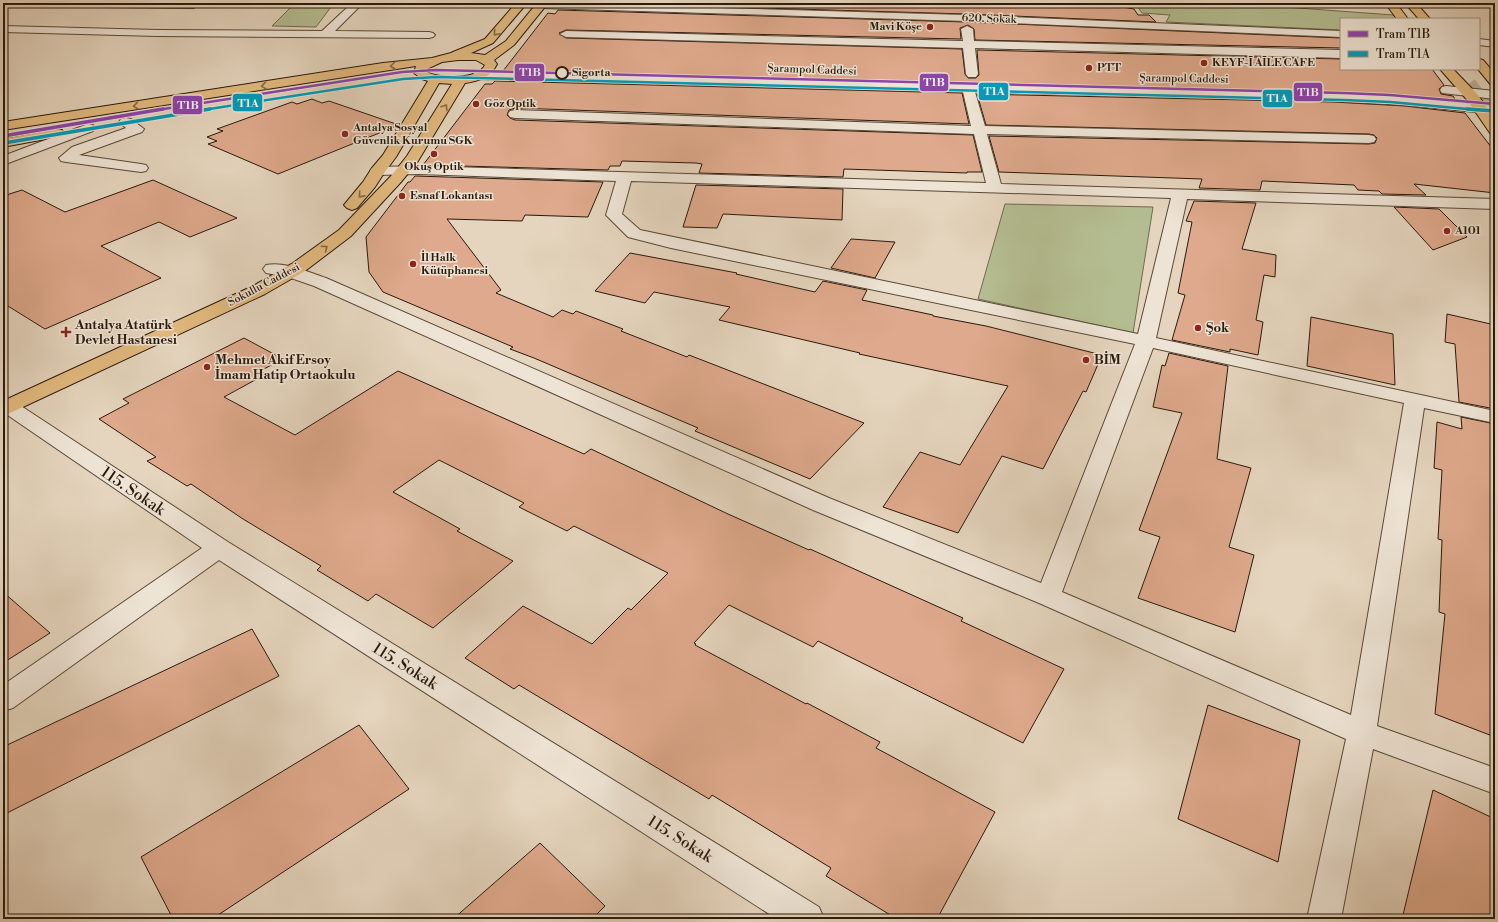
<svg xmlns="http://www.w3.org/2000/svg" width="1498" height="922" font-family="'Libre Bodoni',serif">
	<style>
		.green { fill: #b4bd91; stroke: #6f6b4e }
		.building { fill: #dea98c; stroke: #2a190b }
		.lines { fill: none; stroke-linecap: round; stroke-linejoin: round }
		.major-tunnel-far1 { stroke: #c0af9a; stroke-width: 12; stroke-dasharray: 12 6; stroke-linecap: butt }
		.major-tunnel { stroke: #c0af9a; stroke-width: 15; stroke-dasharray: 15 8; stroke-linecap: butt }
		.minor-casing { stroke: #594838; stroke-width: 2 }
		.major-casing { stroke: #2a190b; stroke-width: 2 }
		.minor { fill: #eee4d5; fill-rule: evenodd }
		.major { fill: #e2ba7f; fill-rule: evenodd }
		.tram-1-far1-casing { stroke: #eee4d5; stroke-width: 4 }
		.tram-1-casing { stroke: #eee4d5; stroke-width: 5.5 }
		.tram-2-far1-casing { stroke: #eee4d5; stroke-width: 4 }
		.tram-2-casing { stroke: #eee4d5; stroke-width: 5.5 }
		.tram-1-far1 { stroke: #8e44ad; stroke-width: 2.5 }
		.tram-1 { stroke: #8e44ad; stroke-width: 3.5 }
		.tram-2-far1 { stroke: #049bba; stroke-width: 2.5 }
		.tram-2 { stroke: #049bba; stroke-width: 3.5 }
		.oneway { stroke: #866a45 }
		.poi-dot { fill: #8f2418; stroke: #eee4d5; stroke-width: 1.5 }
		.stop-dot { fill: #eee4d5; stroke: #2a190b; stroke-width: 2 }
		.labels { text-anchor: middle; dominant-baseline: central; stroke-width: 3; stroke-linejoin: round; paint-order: stroke }
		.far-street-label { font-size: 11px; fill: #2a190b; stroke: #eee4d5 }
		.far-poi-label { font-size: 11px; font-weight: bold; fill: #2a190b; stroke: #eee4d5; text-anchor: start }
		.far-stop-label { font-size: 11px; font-weight: bold; fill: #2a190b; stroke: #eee4d5; text-anchor: start }
		.poi-label { font-size: 13px; font-weight: bold; fill: #2a190b; stroke: #eee4d5; text-anchor: start }
		.near-street-label { font-size: 16px; fill: #2a190b; stroke: #eee4d5 }
		.line-badge { stroke: #eee4d5; stroke-width: 1.5 }
		.badge-label { font-size: 11px; text-anchor: middle; font-weight: bold; fill: #fff }
	</style>
	<rect width="100%" height="100%" fill="#e5d5be"/>
	<filter id="stains"><feTurbulence type="fractalNoise" baseFrequency=".005" numOctaves="4"/><feColorMatrix values="0 0 0 0 .2 0 0 0 0 .09 0 0 0 0 .02 0 0 0 .5 -.17"/></filter>
	<radialGradient id="worn" r=".72"><stop offset=".6" stop-color="#630" stop-opacity="0"/><stop offset="1" stop-color="#630" stop-opacity=".3"/></radialGradient>
	<!-- green -->
	<g class="green">
		<polygon points="1135,3 1230,3 1393,15 1397,19 1341,19 1341,30 1166,22 1170,15 1142,13"/>
		<polygon points="291,7 331,7 316,27 272,26"/>
		<polygon points="1005,204 1153,207 1133,333 978,299"/>
	</g>
	<!-- building -->
	<g class="building">
		<polygon points="591,3 1101,3 1134,9 1138,15 1149,15 1156,22 966,14"/>
		<polygon points="558,10 966,22 1341,38 1341,48 975,40 974,29 968,25 960,28 961,39 566,30 559,33 566,38 962,49 965,74 968,78 976,78 979,75 977,50 1341,59 1341,69 1432,69 1444,85 1439,89 1441,94 1453,96 1456,101 1405,96 1333,92 503,71 548,13 555,14"/>
		<polygon points="495,81 962,93 969,124 515,108 509,110 507,115 510,118 515,120 973,135 982,172 967,172 967,173 844,169 843,177 699,173 702,164 696,163 622,161 620,166 610,166 608,170 423,165 485,84 492,84"/>
		<polygon points="977,94 1333,102 1405,106 1465,113 1495,152 1495,193 1414,184 1426,195 1382,194 1379,191 1358,190 1354,185 1309,183 1262,181 1260,190 1199,188 1202,179 999,172 989,136 1369,144 1375,143 1377,138 1374,135 1369,134 986,125"/>
		<polygon points="312,99 322,103 329,101 399,125 278,174 208,144 217,141 207,137 223,131 217,129 292,102 297,104"/>
		<polygon points="415,176 603,182 588,217 525,215 522,221 447,219 501,290 496,293 553,317 562,310 573,314 576,311 623,329 621,331 687,357 689,355 864,423 810,479 695,431 698,428 534,358 510,349 513,347 383,292 369,272 366,237 408,182 410,182"/>
		<polygon points="153,180 237,218 190,237 159,222 101,246 161,278 45,329 3,303 3,196 22,190 65,212"/>
		<polygon points="696,185 843,189 842,220 723,214 717,228 683,227"/>
		<polygon points="1194,201 1256,203 1242,249 1276,255 1275,277 1264,275 1256,320 1263,322 1258,355 1230,349 1230,352 1172,340 1185,295 1178,293 1192,222 1186,221"/>
		<polygon points="1394,207 1439,209 1467,237 1433,250"/>
		<polygon points="851,239 895,242 875,278 831,268"/>
		<polygon points="630,253 737,273 736,274 815,292 823,281 867,290 862,300 933,315 933,316 986,326 1102,355 1086,392 1083,391 1043,469 1002,456 958,533 883,507 920,452 960,465 1008,386 859,354 860,353 719,320 730,307 654,292 645,303 595,291"/>
		<polygon points="1447,314 1495,325 1495,409 1459,402 1455,344 1445,342"/>
		<polygon points="1311,317 1393,334 1395,385 1307,366"/>
		<polygon points="244,338 283,359 260,371 266,374 224,397 295,435 398,371 584,454 591,449 728,514 809,550 810,549 963,618 961,621 1064,669 1023,743 818,641 813,647 729,605 694,643 696,644 695,645 806,704 807,703 880,742 876,748 995,812 937,919 897,919 826,876 831,868 712,795 709,799 519,685 514,689 465,658 523,606 592,644 628,608 631,610 668,573 574,526 567,531 519,507 524,503 439,460 393,492 460,529 457,531 513,561 433,628 376,594 368,601 317,570 321,566 243,519 191,484 187,486 147,461 156,457 99,419 129,403 123,399"/>
		<polygon points="1169,353 1228,366 1217,459 1251,468 1229,547 1254,555 1235,632 1138,598 1160,537 1139,530 1182,413 1153,407 1162,365 1165,366"/>
		<polygon points="1461,417 1495,424 1495,737 1435,714 1445,614 1439,612 1442,540 1438,539 1442,470 1434,468 1437,422 1462,429"/>
		<polygon points="3,592 50,633 3,663"/>
		<polygon points="252,629 279,676 3,815 3,747"/>
		<polygon points="1208,705 1300,740 1278,862 1178,819"/>
		<polygon points="359,725 409,789 212,919 173,919 141,857"/>
		<polygon points="1433,790 1495,819 1495,919 1402,919"/>
		<polygon points="540,843 605,906 592,919 453,919"/>
	</g>
	<g class="lines">
		<!-- major-tunnel-far1 -->
		<polyline class="major-tunnel-far1" points="1470,83 1490,110"/>
		<!-- major-tunnel -->
		<polyline class="major-tunnel" points="1489,109 1495,116"/>
		<defs>
			<g id="minor">
				<polygon points="7,3 198,3 199,5 194,8 12,6"/>
				<polygon points="352,3 363,3 335,31 429,32 433,33 435,35 433,37 429,38 158,36 3,32 3,26 158,30 322,31"/>
				<polygon points="537,3 966,15 1341,31 1341,37 966,21 541,8 537,7 536,5"/>
				<polygon points="967,26 973,29 974,41 1341,50 1341,58 975,48 978,74 976,77 968,77 966,74 963,48 566,37 560,34 566,31 963,41 961,29"/>
				<polygon points="1479,39 1495,41 1495,47 1479,45"/>
				<path d="M 478,72 L 1333,93 L 1405,97 L 1495,106 L 1495,114 L 1405,105 L 1333,101 L 975,92 L 985,126 L 1369,135 L 1374,136 L 1376,139 L 1374,142 L 1369,143 L 987,134 L 1001,184 L 1495,199 L 1495,209 L 1187,199 L 1156,338 L 1495,411 L 1495,423 L 1424,408 L 1377,726 L 1495,768 L 1495,794 L 1373,749 L 1341,919 L 1307,919 L 1346,739 L 1039,603 L 813,510 L 314,286 L 288,277 L 266,273 L 263,269 L 266,265 C 285,261 308,272 326,278 L 829,498 L 1041,583 L 1135,344 L 671,248 L 628,237 L 606,215 L 616,181 L 419,174 L 377,175 L 372,174 L 370,171 L 372,168 L 377,167 L 419,166 L 986,183 L 974,134 L 515,118 L 510,117 L 508,114 L 510,111 L 515,110 L 971,126 L 963,92 L 474,79 L 472,76 L 474,73 ZM 631,181 L 1171,198 L 1138,334 L 640,230 L 622,214 ZM 1153,348 L 1404,403 L 1351,715 L 1062,592 Z"/>
				<polygon points="1446,86 1495,91 1495,99 1442,93 1440,90 1442,87"/>
				<polygon points="126,118 131,119 144,129 142,132 79,155 141,164 146,165 148,168 146,171 141,172 66,162 61,161 59,158 72,147 126,128 119,122 121,119"/>
				<polygon points="88,124 93,125 95,128 93,131 3,165 3,156"/>
				<polygon points="8,400 15,402 228,542 819,907 824,919 777,919 219,560 13,708 3,711 3,685 202,548 3,412 3,401"/>
			</g>
			<g id="major">
				<path d="M 516,3 L 527,3 L 493,43 L 471,53 L 485,55 L 506,41 L 537,3 L 548,3 L 514,45 L 494,60 L 497,64 C 491,77 479,81 465,83 L 418,161 L 401,182 L 351,236 L 305,271 L 265,294 L 10,413 L 3,415 L 3,401 L 253,286 L 293,263 L 339,230 L 391,176 L 407,156 L 452,84 L 439,83 L 396,157 L 384,173 L 375,187 L 357,208 L 352,210 L 347,208 L 344,205 L 363,182 L 372,168 L 383,155 L 428,81 L 422,79 L 414,73 L 416,66 L 3,130 L 3,122 L 383,63 L 432,58 L 451,53 L 453,52 L 485,39 ZM 458,60 L 476,60 L 485,65 C 478,80 439,79 427,72 L 427,69 L 442,62 Z"/>
				<polygon points="1385,3 1396,3 1408,19 1397,19"/>
				<polygon points="1405,3 1416,3 1430,19 1419,19"/>
				<polygon points="1479,59 1483,60 1495,74 1495,86 1491,85 1478,69 1479,69"/>
				<polygon points="1440,69 1453,69 1478,95 1495,120 1495,134 1490,133 1468,101"/>
				<polygon points="57,129 62,130 64,133 62,136 3,147 3,139"/>
			</g>
		</defs>
		<!-- minor casing -->
		<use href="#minor" class="minor-casing"/>
		<!-- major casing -->
		<use href="#major" class="major-casing"/>
		<!-- minor -->
		<use href="#minor" class="minor"/>
		<!-- major -->
		<use href="#major" class="major"/>
		<defs>
			<polyline id="tram-1-far1" points="157,110 402,72 436,70 1344,93 1390,95 1495,104"/>
			<polyline id="tram-1" points="3,136 163,109"/>
			<polyline id="tram-2-far1" points="203,110 403,79 436,77 1344,100 1390,102 1478,110"/>
			<g id="tram-2">
				<polyline points="1467,109 1494,111"/>
				<polyline points="4,143 210,109"/>
			</g>
		</defs>
		<!-- tram-1-far1 casing -->
		<use href="#tram-1-far1" class="tram-1-far1-casing"/>
		<!-- tram-1 casing -->
		<use href="#tram-1" class="tram-1-casing"/>
		<!-- tram-2-far1 casing -->
		<use href="#tram-2-far1" class="tram-2-far1-casing"/>
		<!-- tram-2 casing -->
		<use href="#tram-2" class="tram-2-casing"/>
		<!-- tram-1-far1 -->
		<use href="#tram-1-far1" class="tram-1-far1"/>
		<!-- tram-1 -->
		<use href="#tram-1" class="tram-1"/>
		<!-- tram-2-far1 -->
		<use href="#tram-2-far1" class="tram-2-far1"/>
		<!-- tram-2 -->
		<use href="#tram-2" class="tram-2"/>
	</g>
	<!-- one-way arrows -->
	<defs><path id="oneway-chevron" d="M-2-3.5L2.5 0L-2 3.5" fill="none" stroke-width="1.6" stroke-linecap="round" stroke-linejoin="round"/></defs>
	<g class="oneway">
		<use href="#oneway-chevron" transform="translate(496 33) rotate(131)"/>
		<use href="#oneway-chevron" transform="translate(393 66) rotate(173)"/>
		<use href="#oneway-chevron" transform="translate(264 86) rotate(171)"/>
		<use href="#oneway-chevron" transform="translate(136 106) rotate(171)"/>
		<use href="#oneway-chevron" transform="translate(445 107) rotate(-58)"/>
		<use href="#oneway-chevron" transform="translate(361 195) rotate(132)"/>
		<use href="#oneway-chevron" transform="translate(325 248) rotate(-36)"/>
	</g>
	<!-- markers -->
	<g class="poi-dot">
		<circle cx="930" cy="27" r="4"/>
		<circle cx="1204" cy="63" r="4"/>
		<circle cx="1089" cy="68" r="4"/>
		<circle cx="476" cy="104" r="4"/>
		<circle cx="345" cy="134" r="4"/>
		<circle cx="434" cy="154" r="4"/>
		<circle cx="402" cy="196" r="4"/>
		<circle cx="1447" cy="231" r="4"/>
		<circle cx="413" cy="264" r="4"/>
		<circle cx="1198" cy="328" r="4"/>
		<path d="M64 326h4v4h4v4h-4v4h-4v-4h-4v-4h4z"/>
		<circle cx="1086" cy="360" r="4"/>
		<circle cx="207" cy="367" r="4"/>
	</g>
	<circle class="stop-dot" cx="562" cy="73" r="6"/>
	<g class="labels">
		<!-- far-street labels -->
		<g class="far-street-label">
			<text transform="translate(989 19) rotate(2)">620. Sokak</text>
			<text transform="translate(812 70) rotate(2)">Şarampol Caddesi</text>
			<text transform="translate(1184 79) rotate(1)">Şarampol Caddesi</text>
			<text transform="translate(264 285) rotate(-28)">Sokullu Caddesi</text>
		</g>
		<!-- far-poi labels -->
		<g class="far-poi-label">
			<text x="922" y="27" text-anchor="end">Mavi Köşe</text>
			<text x="1212" y="63">KEYF-Ī AĪLE CAFE</text>
			<text x="1097" y="68">PTT</text>
			<text x="484" y="104">Göz Optik</text>
			<text x="353" y="128">Antalya Sosyal<tspan x="353" dy="13">Güvenlik Kurumu SGK</tspan></text>
			<text x="434" y="167" text-anchor="middle">Okuş Optik</text>
			<text x="410" y="196">Esnaf Lokantası</text>
			<text x="1455" y="231">A101</text>
			<text x="421" y="258">İl Halk<tspan x="421" dy="13">Kütüphanesi</tspan></text>
		</g>
		<!-- far-stop labels -->
		<g class="far-stop-label">
			<text x="572" y="73">Sigorta</text>
		</g>
		<!-- poi labels -->
		<g class="poi-label">
			<text x="75" y="325">Antalya Atatürk<tspan x="75" dy="15">Devlet Hastanesi</tspan></text>
			<text x="1206" y="328">Şok</text>
			<text x="215" y="360">Mehmet Akif Ersoy<tspan x="215" dy="15">İmam Hatip Ortaokulu</tspan></text>
			<text x="1094" y="360">BİM</text>
		</g>
		<!-- near-street labels -->
		<g class="near-street-label">
			<text transform="translate(133 491) rotate(34)">115. Sokak</text>
			<text transform="translate(405 666) rotate(32)">115. Sokak</text>
			<text transform="translate(680 839) rotate(32)">115. Sokak</text>
		</g>
	</g>
	<g class="line-badge">
		<rect x="514" y="63" width="31" height="19" rx="4" fill="#8e44ad"/>
		<rect x="919" y="73" width="30" height="19" rx="4" fill="#8e44ad"/>
		<rect x="978" y="82" width="31" height="19" rx="4" fill="#049bba"/>
		<rect x="1293" y="82" width="30" height="20" rx="4" fill="#8e44ad"/>
		<rect x="1262" y="89" width="31" height="19" rx="4" fill="#049bba"/>
		<rect x="232" y="93" width="31" height="19" rx="4" fill="#049bba"/>
		<rect x="172" y="95" width="31" height="20" rx="4" fill="#8e44ad"/>
	</g>
	<g class="badge-label">
		<text x="530" y="76">T1B</text>
		<text x="934" y="86">T1B</text>
		<text x="994" y="95">T1A</text>
		<text x="1308" y="96">T1B</text>
		<text x="1277" y="102">T1A</text>
		<text x="248" y="107">T1A</text>
		<text x="188" y="109">T1B</text>
	</g>
	<!-- margin -->
	<rect width="1498" height="922" fill="none" stroke="#e5d5be" stroke-width="16"/>
	<rect x="4" y="4" width="1490" height="914" fill="none" stroke="#2a190b" stroke-width="2"/>
	<rect x="8" y="8" width="1482" height="906" fill="none" stroke="#2a190b"/>
	<!-- legend -->
	<rect x="1340" y="18" width="140" height="52" fill="#eee4d5" stroke="#a09384"/>
	<rect x="1348" y="31" width="20" height="6" fill="#8e44ad" stroke="#a09384"/>
	<text x="1376" y="38" font-size="12" fill="#2a190b">Tram T1B</text>
	<rect x="1348" y="51" width="20" height="6" fill="#049bba" stroke="#a09384"/>
	<text x="1376" y="58" font-size="12" fill="#2a190b">Tram T1A</text>
	<rect width="100%" height="100%" filter="url(#stains)"/>
	<rect width="100%" height="100%" fill="url(#worn)"/>
</svg>
